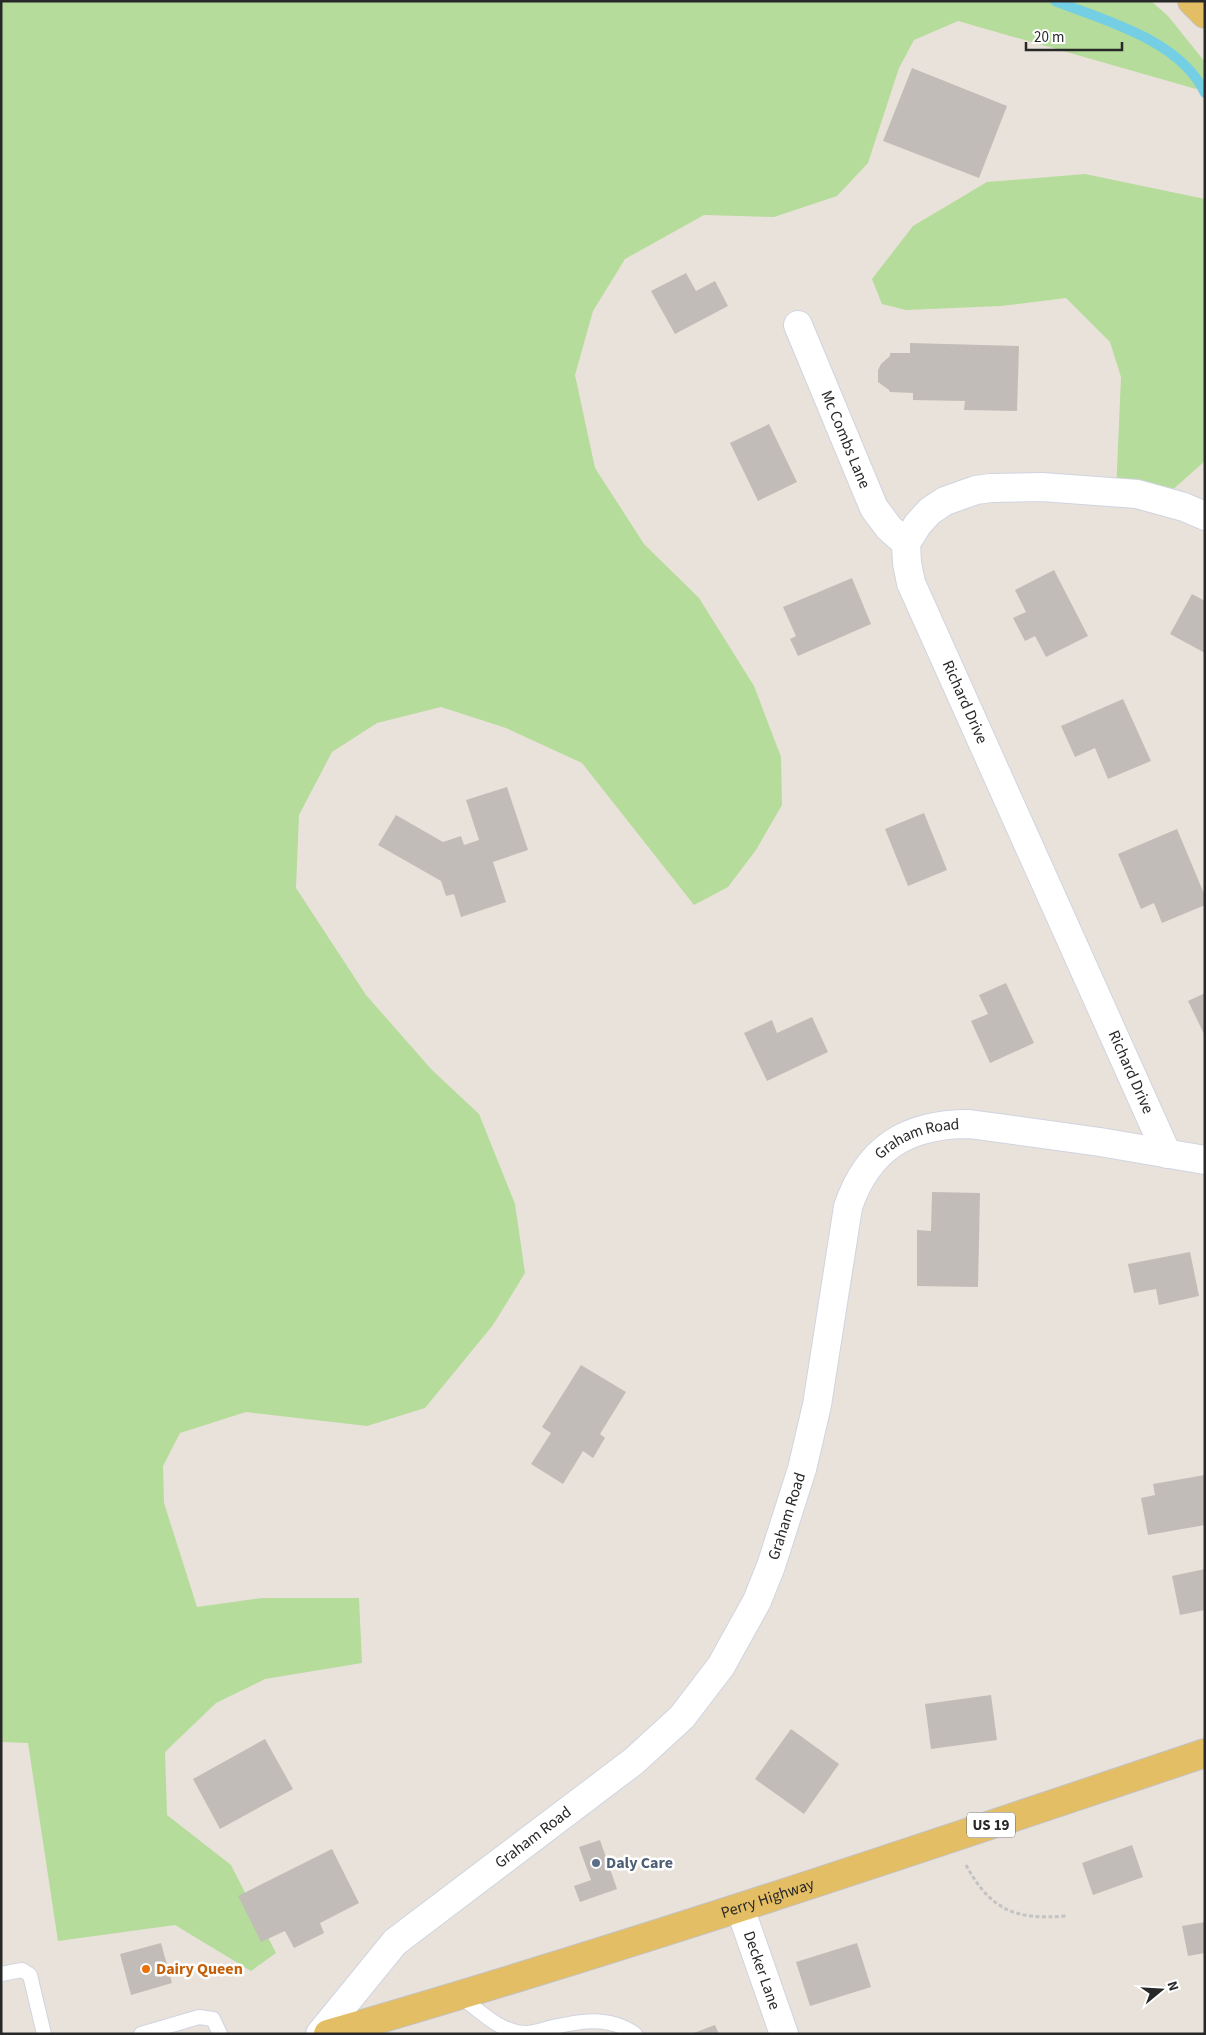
<svg xmlns="http://www.w3.org/2000/svg" width="1206" height="2035" font-family="'Source Sans 3',sans-serif">
	<style>
		.green { fill: #b5dc9a }
		.lines { fill: none; stroke-linecap: round; stroke-linejoin: round }
		.stream { stroke: #74cee4; stroke-width: 10 }
		.building { fill: #c1bcb7 }
		.lane-casing { stroke: #d0d4e0; stroke-width: 16 }
		.street-casing { stroke: #d0d4e0; stroke-width: 30 }
		.primary-casing { stroke: #c3c3c3; stroke-width: 30 }
		.path { stroke: #c3c3c3; stroke-width: 3; stroke-dasharray: 4 2.5; stroke-linecap: butt }
		.lane { stroke: #fff; stroke-width: 14 }
		.street { stroke: #fff; stroke-width: 28 }
		.primary { stroke: #e4be64; stroke-width: 28 }
		.service-dot { fill: #5c6f8a; stroke: #fff; stroke-width: 2 }
		.food-dot { fill: #e8710a; stroke: #fff; stroke-width: 2 }
		.labels { text-anchor: middle; dominant-baseline: central; stroke-width: 5; stroke-linejoin: round; paint-order: stroke }
		.shield { fill: #fff; stroke: #686868; stroke-width: 1 }
		.shield-label { font-size: 15px; font-weight: bold; fill: #282828 }
		.street-label { font-size: 16px; fill: #282828; stroke: #fff }
		.service-label { font-size: 16px; font-weight: bold; fill: #4e5e75; stroke: #fff; text-anchor: start }
		.food-label { font-size: 16px; font-weight: bold; fill: #c56008; stroke: #fff; text-anchor: start }
	</style>
	<rect width="100%" height="100%" fill="#e9e2da"/>
	<!-- green -->
	<g class="green">
		<polygon points="1,1 1151,1 1168,16 1205,62 1205,85 1196,89 958,21 914,40 899,68 868,163 837,196 774,217 704,215 625,259 593,311 575,375 595,468 644,544 699,598 754,686 781,757 782,805 756,850 728,887 694,905 582,763 506,728 441,707 377,723 332,752 299,815 296,888 366,995 432,1070 479,1114 515,1204 525,1273 493,1325 425,1408 367,1426 246,1412 180,1433 163,1466 164,1503 197,1607 262,1598 359,1598 362,1663 265,1679 216,1703 165,1752 167,1815 231,1865 276,1953 251,1971 175,1925 58,1941 28,1743 1,1742"/>
		<polygon points="1085,174 1205,199 1205,461 1161,500 1116,493 1121,377 1110,342 1066,298 1001,306 906,310 882,304 872,279 913,226 987,182"/>
	</g>
	<g class="lines">
		<!-- stream -->
		<path class="stream" d="M 1055,1 C 1106,21 1180,40 1205,93"/>
	</g>
	<!-- building -->
	<g class="building">
		<polygon points="912,68 1007,106 979,178 883,141"/>
		<polygon points="686,273 696,291 715,281 728,306 675,334 651,291"/>
		<polygon points="910,343 1019,346 1017,411 964,410 965,401 913,400 913,393 890,392 889,390 878,382 878,370 881,364 890,356 890,353 910,353"/>
		<polygon points="769,424 797,482 758,501 730,443"/>
		<polygon points="1054,570 1088,636 1046,657 1035,636 1025,641 1013,618 1026,612 1015,590"/>
		<polygon points="852,578 871,624 798,656 790,639 796,636 783,607"/>
		<polygon points="1192,594 1205,601 1205,653 1170,634"/>
		<polygon points="1123,699 1151,761 1108,779 1095,748 1075,757 1061,726"/>
		<polygon points="507,787 528,850 493,862 506,902 461,917 454,894 446,896 441,881 378,845 396,815 443,842 461,836 464,845 479,840 466,800"/>
		<polygon points="924,813 947,870 908,886 885,829"/>
		<polygon points="1177,829 1205,896 1205,905 1162,923 1154,903 1141,909 1118,854"/>
		<polygon points="1006,983 1034,1043 990,1063 971,1021 988,1014 979,995"/>
		<polygon points="1205,993 1205,1036 1188,1001"/>
		<polygon points="812,1017 828,1052 767,1081 744,1033 772,1020 777,1033"/>
		<polygon points="932,1192 980,1193 978,1287 917,1286 917,1230 931,1231"/>
		<polygon points="1190,1252 1199,1296 1159,1305 1156,1289 1134,1293 1128,1264"/>
		<polygon points="581,1365 626,1392 600,1434 605,1438 593,1458 583,1451 563,1484 531,1464 551,1433 542,1427"/>
		<polygon points="1205,1475 1205,1525 1148,1535 1141,1498 1155,1495 1153,1484"/>
		<polygon points="1205,1569 1205,1610 1180,1615 1172,1576"/>
		<polygon points="991,1695 997,1740 931,1749 925,1704"/>
		<polygon points="791,1729 839,1764 804,1814 755,1779"/>
		<polygon points="265,1739 293,1789 220,1829 193,1779"/>
		<polygon points="600,1840 617,1889 580,1902 574,1886 591,1880 579,1847"/>
		<polygon points="1132,1845 1143,1877 1093,1895 1082,1863"/>
		<polygon points="332,1849 359,1903 320,1923 324,1933 294,1948 285,1931 261,1942 238,1896"/>
		<polygon points="1205,1922 1205,1953 1188,1956 1182,1926"/>
		<polygon points="161,1943 172,1983 131,1995 120,1954"/>
		<polygon points="857,1943 871,1987 810,2006 796,1962"/>
		<polygon points="715,2025 719,2034 691,2034"/>
	</g>
	<g class="lines">
		<defs>
			<g id="lane">
				<polyline points="1,1974 22,1970 30,1975 44,2034"/>
				<path d="M 460,1996 C 479,2010 500,2033 526,2033 C 533,2033 542,2030 549,2028 C 579,2021 608,2015 635,2034"/>
				<polyline points="141,2034 199,2017 213,2019 220,2034"/>
			</g>
			<g id="street">
				<path id="s1" d="M 798,325 L 874,508 L 889,528 L 906,543"/>
				<polyline points="1167,1154 911,583 907,563 906,543 918,524 930,511 945,501 976,490 991,488 1042,487 1137,494 1184,507 1205,516"/>
				<path id="s2" d="M 740,1908 L 784,2034"/>
				<path id="s3" d="M 320,2034 L 395,1942 L 634,1761 L 682,1717 L 721,1666 L 757,1601 L 771,1566 L 802,1469 L 817,1405 L 848,1207 C 868,1148 907,1124 969,1124 L 1100,1142 L 1205,1160"/>
			</g>
			<g id="primary">
				<polyline points="1192,1 1205,14"/>
				<path id="s4" d="M 328,2034 C 623,1949 914,1851 1205,1753"/>
			</g>
		</defs>
		<!-- lane casing -->
		<use href="#lane" class="lane-casing"/>
		<!-- street casing -->
		<use href="#street" class="street-casing"/>
		<!-- primary casing -->
		<use href="#primary" class="primary-casing"/>
		<!-- path -->
		<path class="path" d="M 966,1865 C 991,1911 1016,1920 1066,1916"/>
		<!-- lane -->
		<use href="#lane" class="lane"/>
		<!-- street -->
		<use href="#street" class="street"/>
		<!-- primary -->
		<use href="#primary" class="primary"/>
	</g>
	<!-- markers -->
	<circle class="service-dot" cx="596" cy="1863" r="5"/>
	<circle class="food-dot" cx="146" cy="1969" r="5"/>
	<g class="labels">
		<!-- shield labels -->
		<rect class="shield" x="967" y="1812.5" width="48" height="25" rx="4"/>
		<g class="shield-label">
			<text x="991" y="1825">US 19</text>
		</g>
		<!-- street labels -->
		<g class="street-label">
			<text stroke="none"><textPath href="#s1" startOffset="124">Mc Combs Lane</textPath></text>
			<text transform="translate(965 702) rotate(66)">Richard Drive</text>
			<text transform="translate(1131 1072) rotate(66)">Richard Drive</text>
			<text stroke="none"><textPath href="#s3" startOffset="1132">Graham Road</textPath></text>
			<text stroke="none"><textPath href="#s3" startOffset="712">Graham Road</textPath></text>
			<text stroke="none"><textPath href="#s3" startOffset="292">Graham Road</textPath></text>
			<text stroke="none"><textPath href="#s4" startOffset="460">Perry Highway</textPath></text>
			<text stroke="none"><textPath href="#s2" startOffset="66">Decker Lane</textPath></text>
		</g>
		<!-- service labels -->
		<g class="service-label">
			<text x="606" y="1863">Daly Care</text>
		</g>
		<!-- food labels -->
		<g class="food-label">
			<text x="156" y="1969">Dairy Queen</text>
		</g>
	</g>
	<!-- border -->
	<rect width="1206" height="2035" fill="none" stroke="#282828" stroke-width="5"/>
	<!-- north arrow -->
	<g transform="translate(1161 1990) rotate(72)" stroke="#ffffff" stroke-width="4" paint-order="stroke">
	<path d="M0-4L9 19L0 12L-9 19Z" fill="#282828"/>
	<text y="-8" font-size="14" font-weight="bold" text-anchor="middle" fill="#282828">N</text>
	</g>
	<!-- scale -->
	<path d="M1026 42v8h96v-8" fill="none" stroke="#282828" stroke-width="2.5"/>
	<text x="1034" y="42" font-size="15" fill="#282828" stroke="#ffffff" stroke-width="4" paint-order="stroke">20 m</text>
</svg>
